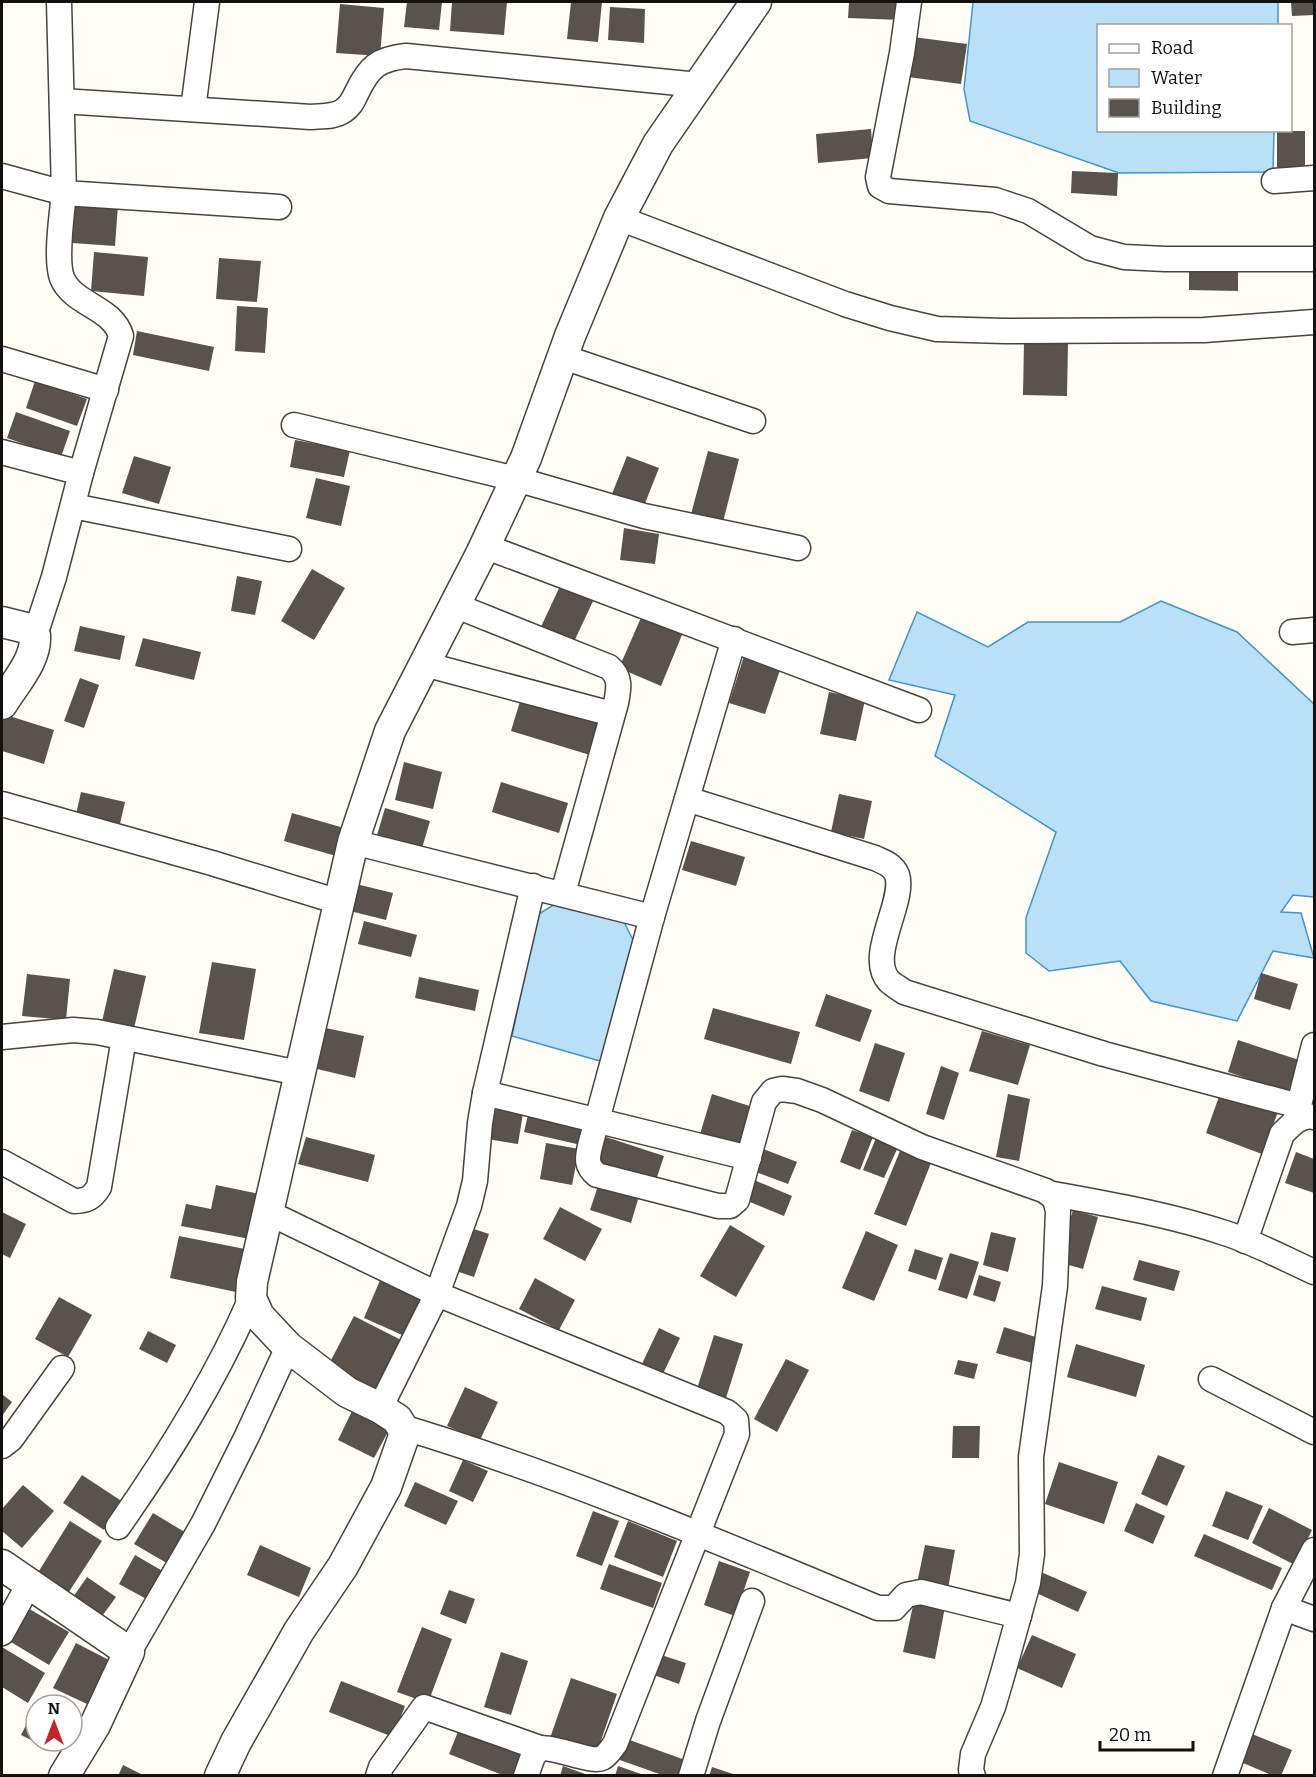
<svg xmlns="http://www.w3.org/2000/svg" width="1316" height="1777" font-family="Bitter,serif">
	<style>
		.water { fill: #b9e0f7; stroke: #3f96cf; stroke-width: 1.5 }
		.building { fill: #5a524d }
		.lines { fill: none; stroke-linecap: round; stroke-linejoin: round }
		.minor-casing { stroke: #444; stroke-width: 27 }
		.tertiary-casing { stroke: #444; stroke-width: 33 }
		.minor { stroke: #fff; stroke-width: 24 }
		.tertiary { stroke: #fff; stroke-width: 30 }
	</style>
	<rect width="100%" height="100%" fill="#fffdf5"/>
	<!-- water -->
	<g class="water">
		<polygon points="973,2 1278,2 1278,25 1098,26 1098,130 1274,131 1273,172 1119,173 970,121 964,89"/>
		<polygon points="1161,601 1237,632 1314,704 1314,897 1293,895 1281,912 1301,913 1314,958 1273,951 1237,1021 1151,1001 1120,961 1049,971 1026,953 1026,918 1056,832 935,756 955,695 889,680 917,612 988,647 1028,622 1120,622"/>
		<polygon points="560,901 623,920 639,952 607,1063 512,1036 537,915"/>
	</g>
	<!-- building -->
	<g class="building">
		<polygon points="407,2 442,2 439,30 404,27"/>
		<polygon points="452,2 507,2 504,35 450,31"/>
		<polygon points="571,2 602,2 598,42 567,39"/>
		<polygon points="849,2 902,2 901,20 848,18"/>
		<polygon points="1291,2 1314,2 1314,15 1292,16"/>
		<polygon points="340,4 384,8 380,56 336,53"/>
		<polygon points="610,7 645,9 644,43 608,40"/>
		<polygon points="913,37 967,44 961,84 908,77"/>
		<polygon points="871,129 873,158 818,163 816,134"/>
		<rect x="1277" y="131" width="28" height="43"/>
		<polygon points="1072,171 1118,173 1117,196 1071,193"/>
		<polygon points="76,201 118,205 115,246 72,243"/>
		<polygon points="94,252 148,257 144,296 91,291"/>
		<polygon points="219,258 261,261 257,302 216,299"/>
		<polygon points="1189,266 1238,266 1238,291 1189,290"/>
		<polygon points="237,306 268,308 265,353 235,351"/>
		<polygon points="137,331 214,347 209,371 133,355"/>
		<polygon points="1024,342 1068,343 1067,396 1023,395"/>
		<polygon points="35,381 87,399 77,426 26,408"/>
		<polygon points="16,412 70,431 61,457 7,438"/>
		<polygon points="295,440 350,450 344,477 290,467"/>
		<polygon points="708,451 739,459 723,522 691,514"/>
		<polygon points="134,456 171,467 159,504 122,493"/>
		<polygon points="627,456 659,468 642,511 610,499"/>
		<polygon points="316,478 350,486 341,526 306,518"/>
		<polygon points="624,528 659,534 655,564 620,560"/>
		<polygon points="312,569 345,588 314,640 281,621"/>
		<polygon points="237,576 262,581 255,615 231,611"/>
		<polygon points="561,584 594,599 572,646 539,631"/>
		<polygon points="643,613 684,630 661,686 619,668"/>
		<polygon points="80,626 125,636 120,660 74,651"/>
		<polygon points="143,638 201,652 194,680 135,666"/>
		<polygon points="744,656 781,667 765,714 729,703"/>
		<polygon points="80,678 99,685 84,728 64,721"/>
		<polygon points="829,692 865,700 856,741 820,734"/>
		<polygon points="521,698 600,723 590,755 511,731"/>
		<polygon points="3,714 54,730 44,764 2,751"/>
		<polygon points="404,762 442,772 433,809 395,800"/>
		<polygon points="501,782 568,803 559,833 492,812"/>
		<polygon points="81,792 125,802 119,828 75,819"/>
		<polygon points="839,794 872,801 864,839 831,832"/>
		<polygon points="385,808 430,821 420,855 375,842"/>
		<polygon points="292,813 344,828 336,856 284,841"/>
		<polygon points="691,841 745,857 736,886 682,870"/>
		<polygon points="356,884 393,893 386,920 350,911"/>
		<polygon points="364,921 417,935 411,957 358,944"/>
		<polygon points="212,962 256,969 244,1040 199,1033"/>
		<polygon points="114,969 146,976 133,1033 101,1026"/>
		<polygon points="1261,973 1298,984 1290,1010 1254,999"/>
		<polygon points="27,974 70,979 66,1020 22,1016"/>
		<polygon points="419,977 479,990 475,1011 415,998"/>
		<polygon points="826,994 872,1010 860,1042 815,1026"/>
		<polygon points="713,1008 800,1032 791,1064 704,1039"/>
		<polygon points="321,1027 364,1036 355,1078 313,1068"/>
		<polygon points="982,1031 1030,1045 1018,1085 969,1071"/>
		<polygon points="1238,1040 1299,1060 1288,1092 1228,1072"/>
		<polygon points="875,1043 905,1053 889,1102 859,1091"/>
		<polygon points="941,1066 959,1073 944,1120 926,1114"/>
		<polygon points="1221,1091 1278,1112 1262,1154 1206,1133"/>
		<polygon points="712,1094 756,1108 742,1155 698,1141"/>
		<polygon points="1008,1094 1030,1099 1019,1161 996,1157"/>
		<polygon points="486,1108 523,1113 518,1144 481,1138"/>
		<polygon points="528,1115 585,1128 581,1145 524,1132"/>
		<polygon points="852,1130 873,1137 860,1170 840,1162"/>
		<polygon points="306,1137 375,1155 368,1182 298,1164"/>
		<polygon points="606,1137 664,1156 654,1186 596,1168"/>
		<polygon points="876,1138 898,1147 884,1178 863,1170"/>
		<polygon points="546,1143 579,1149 572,1185 540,1179"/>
		<polygon points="761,1148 797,1162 788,1184 753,1171"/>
		<polygon points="900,1151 931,1163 906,1226 874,1214"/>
		<polygon points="1296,1152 1314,1159 1314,1193 1285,1183"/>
		<polygon points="754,1180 792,1196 784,1216 745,1200"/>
		<polygon points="599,1183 639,1196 631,1223 590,1210"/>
		<polygon points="216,1185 259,1194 250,1239 181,1226 186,1204 211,1209"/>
		<polygon points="560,1207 602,1229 585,1261 543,1239"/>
		<polygon points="1073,1210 1098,1217 1083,1269 1058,1262"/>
		<polygon points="2,1212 26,1224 10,1258 2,1254"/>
		<polygon points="730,1225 765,1246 736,1297 700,1276"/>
		<polygon points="465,1226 489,1234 474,1277 450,1269"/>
		<polygon points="866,1231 898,1245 874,1301 842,1288"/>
		<polygon points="991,1232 1016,1238 1008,1272 983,1265"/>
		<polygon points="179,1236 245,1249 236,1292 170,1278"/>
		<polygon points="915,1249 943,1258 936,1280 908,1271"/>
		<polygon points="950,1253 979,1262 967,1299 938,1290"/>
		<polygon points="1139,1260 1180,1271 1174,1291 1133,1280"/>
		<polygon points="979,1275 1001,1282 995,1302 973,1295"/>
		<polygon points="381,1278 426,1298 409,1338 364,1318"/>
		<polygon points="535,1278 575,1300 559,1330 519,1309"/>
		<polygon points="1102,1286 1147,1298 1141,1321 1095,1309"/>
		<polygon points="59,1297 92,1315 68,1357 35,1339"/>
		<polygon points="354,1316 401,1340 375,1390 328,1366"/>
		<polygon points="1004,1327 1045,1340 1040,1365 996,1353"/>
		<polygon points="659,1328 680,1338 661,1378 640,1368"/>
		<polygon points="148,1331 176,1345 167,1363 139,1349"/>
		<polygon points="714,1335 743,1344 726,1398 697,1389"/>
		<polygon points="1076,1344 1145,1365 1136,1397 1067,1377"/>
		<polygon points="786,1359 809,1370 777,1432 754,1419"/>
		<polygon points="958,1360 978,1364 974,1379 954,1374"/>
		<polygon points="465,1387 498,1402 480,1440 447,1426"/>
		<polygon points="2,1394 12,1402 2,1416"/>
		<polygon points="353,1409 390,1428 374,1458 338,1440"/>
		<polygon points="953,1426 980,1426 979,1458 952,1458"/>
		<polygon points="1158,1455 1185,1466 1167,1506 1141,1494"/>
		<polygon points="463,1460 488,1471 473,1502 449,1491"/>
		<polygon points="1059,1462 1118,1482 1104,1524 1045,1504"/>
		<polygon points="82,1475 123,1502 104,1530 63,1503"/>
		<polygon points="415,1482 458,1501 446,1525 404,1506"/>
		<polygon points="23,1485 54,1511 22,1548 2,1531 2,1509"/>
		<polygon points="1226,1491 1263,1506 1248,1540 1212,1526"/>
		<polygon points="1136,1503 1165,1516 1153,1544 1124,1531"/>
		<polygon points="1269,1508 1312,1530 1295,1565 1252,1543"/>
		<polygon points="593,1511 619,1521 602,1566 576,1556"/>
		<polygon points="153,1513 188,1534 170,1565 134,1544"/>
		<polygon points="70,1521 102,1541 65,1598 34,1579"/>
		<polygon points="628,1521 677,1541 663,1577 614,1557"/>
		<polygon points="1204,1534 1282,1568 1272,1590 1194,1556"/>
		<polygon points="260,1545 311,1568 299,1597 247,1575"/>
		<polygon points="925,1545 955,1550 947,1594 916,1588"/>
		<polygon points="135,1555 166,1573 150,1601 119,1584"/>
		<polygon points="719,1561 750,1572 735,1616 704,1605"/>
		<polygon points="609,1564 662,1583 653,1608 600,1589"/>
		<polygon points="1041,1572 1087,1592 1078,1612 1032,1591"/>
		<polygon points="87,1577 116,1597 97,1623 69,1603"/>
		<polygon points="449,1590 475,1599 466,1624 440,1614"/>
		<polygon points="914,1601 945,1607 935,1659 903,1652"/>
		<polygon points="26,1607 69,1632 49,1665 6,1639"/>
		<polygon points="422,1627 452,1639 428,1703 397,1692"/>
		<polygon points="1032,1635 1076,1654 1062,1688 1017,1668"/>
		<polygon points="76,1643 109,1660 87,1704 53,1688"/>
		<polygon points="2,1647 45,1673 28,1703 2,1687"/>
		<polygon points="501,1652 528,1661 511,1715 484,1707"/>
		<polygon points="658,1654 686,1663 679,1684 651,1674"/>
		<polygon points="571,1678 617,1694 596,1755 550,1738"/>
		<polygon points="341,1681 405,1706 393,1737 329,1712"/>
		<polygon points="40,1698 53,1705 37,1705"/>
		<polygon points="36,1706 36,1741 59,1741 53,1751 21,1735"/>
		<polygon points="461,1724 524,1749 513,1776 505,1776 449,1754"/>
		<polygon points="1247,1732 1292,1750 1281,1776 1274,1776 1236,1760"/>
		<polygon points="624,1738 688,1761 683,1776 665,1776 617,1759"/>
		<polygon points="123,1765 145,1776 118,1776"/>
		<polygon points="563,1766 588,1775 588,1776 560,1776"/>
		<polygon points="618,1766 644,1775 644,1776 615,1776"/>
		<polygon points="712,1767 736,1775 736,1776 709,1776"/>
	</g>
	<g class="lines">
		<defs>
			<g id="minor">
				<polyline points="59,2 64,193 279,207"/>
				<polyline points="909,2 902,53 878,177 880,186 889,191 995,200 1028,211 1090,248 1124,257 1165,259 1314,259"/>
				<path d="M 62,101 L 311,117 C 322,116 334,117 343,111 C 351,106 353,100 357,92 C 369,67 378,59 406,56 L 699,85"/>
				<polyline points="193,109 207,2"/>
				<path d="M 2,176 L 64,193 C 62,214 55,259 62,278 C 73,305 113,307 121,336 L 81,473 L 54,577 L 35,635"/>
				<polyline points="1274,181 1314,178"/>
				<polyline points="619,218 845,304 890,318 937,329 1004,331 1204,330 1314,322"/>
				<polyline points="563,357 753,421"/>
				<polyline points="2,359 106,390"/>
				<polyline points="294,425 516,479 644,516 798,548"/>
				<polyline points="2,452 81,473"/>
				<polyline points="73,506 289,549"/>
				<polyline points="484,546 919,710"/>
				<path d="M 454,605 L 609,667 C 621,677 619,688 616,703 L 563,893"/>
				<polyline points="1292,632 1314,630"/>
				<polyline points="424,664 612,714"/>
				<path d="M 687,799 L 875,858 C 884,862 893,865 897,875 C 906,901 866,956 889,981 C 893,985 899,988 904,992 L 1104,1054 L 1299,1106"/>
				<polyline points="2,804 212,863 339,902"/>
				<path d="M 353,842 L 652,917 L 590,1146 C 587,1159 586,1166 597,1175 L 718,1206 L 730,1206 L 737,1200 L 764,1102 L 773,1091 L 782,1089 L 797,1091 L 822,1100 L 922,1147 L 1046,1191 L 1055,1199 L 1058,1211 L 1055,1286 L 1031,1457 L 1032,1554 L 1028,1583 L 1003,1673 L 993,1707 L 973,1754 L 971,1770 L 973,1776"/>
				<polyline points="652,917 734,639"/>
				<polyline points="2,1037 73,1030 97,1032 299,1073"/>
				<polyline points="485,1093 749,1158"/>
				<polyline points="1295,1121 1314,1045"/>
				<path d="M 2,1162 L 74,1201 C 87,1201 92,1198 99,1187 L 124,1038"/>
				<path d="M 1048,1193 C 1107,1204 1168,1214 1225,1233 C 1256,1243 1285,1259 1314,1272"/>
				<polyline points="269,1213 437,1294 469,1206 475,1181 480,1123 485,1093 533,886"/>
				<path d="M 1245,1241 L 1282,1134 C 1291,1125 1301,1114 1314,1117"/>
				<polyline points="1211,1379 1314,1432"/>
				<path d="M 380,1408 L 437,1294 L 727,1412 L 736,1420 L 737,1434 L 615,1744 C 611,1749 608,1755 602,1758 C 592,1763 557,1747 540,1748 L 533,1756 L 526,1776"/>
				<path d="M 402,1427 C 565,1476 721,1543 878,1608 L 894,1608 L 906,1595 L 921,1592 L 1019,1616"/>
				<polyline points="2,1446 11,1439 62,1368"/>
				<path d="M 118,1527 C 169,1454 216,1379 251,1298"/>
				<polyline points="1284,1608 1314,1619"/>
				<polyline points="2,1633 29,1584"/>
				<polyline points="129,1652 203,1524 247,1436 288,1347"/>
				<polyline points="378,1776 381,1767 424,1707 540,1748"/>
				<polyline points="691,1776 708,1721 752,1601"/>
				<polyline points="1225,1776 1284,1608 1314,1550"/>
			</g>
			<g id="tertiary">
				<path d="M 2,622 L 30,629 L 35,635 C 37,660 14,684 2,704"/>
				<polyline points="2,1565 129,1652 95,1725 64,1776"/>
				<polyline points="220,1776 236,1742 299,1631 343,1566 386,1487 404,1436 402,1427 397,1419 380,1408 347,1392 288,1347 259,1316 251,1298 252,1282 353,842 390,731 481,554 526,458 570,336 619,218 658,144 756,2"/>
			</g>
		</defs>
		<!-- minor casing -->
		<use href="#minor" class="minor-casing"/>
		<!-- tertiary casing -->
		<use href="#tertiary" class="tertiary-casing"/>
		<!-- minor -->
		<use href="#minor" class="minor"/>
		<!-- tertiary -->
		<use href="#tertiary" class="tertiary"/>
	</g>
	<!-- border -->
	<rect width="1316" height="1777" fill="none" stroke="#111111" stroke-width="6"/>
	<!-- legend -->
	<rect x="1097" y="24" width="195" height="108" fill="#ffffff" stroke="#a0a0a0" stroke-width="1.5"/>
	<rect x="1109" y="44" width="30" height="9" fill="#ffffff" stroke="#a0a0a0" stroke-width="1.5"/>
	<text x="1151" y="54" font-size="18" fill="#111111">Road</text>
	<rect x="1109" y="69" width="30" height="18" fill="#b9e0f7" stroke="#a0a0a0" stroke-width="1.5"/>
	<text x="1151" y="84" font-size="18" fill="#111111">Water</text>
	<rect x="1109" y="99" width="30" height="18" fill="#5a524d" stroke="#a0a0a0" stroke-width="1.5"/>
	<text x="1151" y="114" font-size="18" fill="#111111">Building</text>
	<!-- north arrow -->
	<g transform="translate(54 1723)"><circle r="28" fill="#ffffff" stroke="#a0a0a0" stroke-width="1.5"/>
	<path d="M0-4.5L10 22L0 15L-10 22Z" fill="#c4262e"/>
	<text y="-9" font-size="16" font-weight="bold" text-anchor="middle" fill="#111111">N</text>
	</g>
	<!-- scale -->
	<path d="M1100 1741v9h93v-9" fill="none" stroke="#111111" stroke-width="3"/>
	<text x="1109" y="1741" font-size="18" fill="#111111" stroke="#ffffff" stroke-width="4.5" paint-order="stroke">20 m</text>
</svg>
